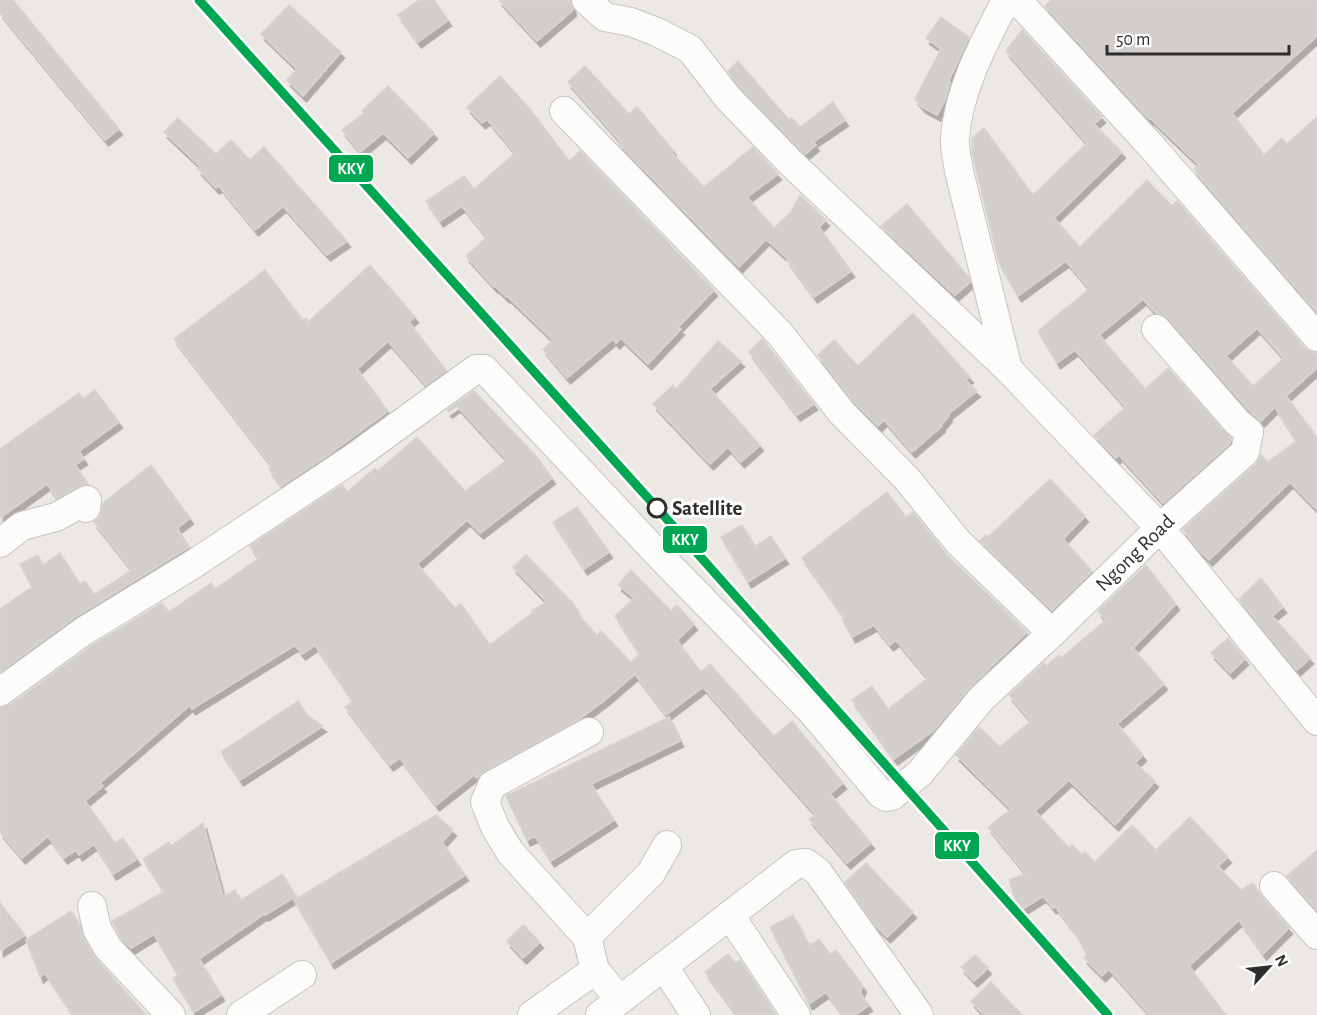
<svg xmlns="http://www.w3.org/2000/svg" width="1317" height="1015" font-family="'Alegreya Sans',sans-serif">
	<style>
		.building { fill: #d1cecb; stroke: #d7d4d0; stroke-width: 1.5; fill-rule: evenodd; filter: url(#shadow) }
		.lines { fill: none; stroke-linecap: round; stroke-linejoin: round }
		.street-casing { stroke: #c5c4c5; stroke-width: 30 }
		.street { stroke: #fcfcfb; stroke-width: 28 }
		.rail-1-casing { stroke: #fff; stroke-width: 14 }
		.rail-1 { stroke: #00a651; stroke-width: 9 }
		.stop-dot { fill: #fff; stroke: #2e2e2e; stroke-width: 3 }
		.labels { text-anchor: middle; dominant-baseline: central; stroke-width: 6; stroke-linejoin: round; paint-order: stroke }
		.stop-label { font-size: 21px; font-weight: bold; fill: #2e2e2e; stroke: #fff; text-anchor: start }
		.street-label { font-size: 21px; fill: #2e2e2e; stroke: #fff }
		.line-badge { stroke: #fff; stroke-width: 2 }
		.badge-label { font-size: 16px; text-anchor: middle; font-weight: bold; fill: #fff }
	</style>
	<defs>
		<filter id="shadow"><feDropShadow dx="3.5" dy="6" stdDeviation="0" flood-color="#0004"/></filter>
	</defs>
	<rect width="100%" height="100%" fill="#ece8e4"/>
	<!-- building -->
	<g class="building">
		<polygon points="0,0 13,0 119,129 105,140 0,13"/>
		<polygon points="419,0 434,0 448,20 418,42 398,15"/>
		<polygon points="499,0 570,0 573,10 537,41"/>
		<polygon points="1051,0 1317,0 1317,36 1232,113 1264,155 1282,138 1287,144 1317,117 1317,312 1201,178 1194,169 1199,165 1150,118 1149,119 1045,6"/>
		<polygon points="289,5 341,52 303,96 287,80 297,69 261,34"/>
		<polygon points="941,17 969,37 948,82 950,82 945,100 937,115 922,107 915,99 941,49 926,38"/>
		<path d="M 1022,30 L 1102,117 L 1094,124 L 1122,152 L 1054,218 L 1080,247 L 1147,180 L 1172,206 L 1177,201 L 1305,348 L 1311,352 L 1317,353 L 1317,368 L 1286,396 L 1317,437 L 1317,510 L 1290,482 L 1209,560 L 1199,550 L 1183,529 L 1256,464 L 1261,455 L 1268,462 L 1296,441 L 1275,407 L 1261,421 L 1249,410 L 1168,318 L 1162,314 L 1156,313 L 1143,299 L 1099,335 L 1145,389 L 1168,368 L 1231,438 L 1230,443 L 1163,503 L 1119,455 L 1116,458 L 1094,435 L 1126,407 L 1075,350 L 1057,363 L 1038,331 L 1087,291 L 1086,291 L 1089,288 L 1066,261 L 1018,296 L 999,263 L 972,152 L 972,138 L 984,128 L 1033,195 L 1087,143 L 1006,51 ZM 1257,328 L 1284,358 L 1253,386 L 1226,356 Z"/>
		<polygon points="738,61 789,120 792,118 800,127 833,102 845,120 813,142 816,145 805,154 740,87 728,71"/>
		<polygon points="585,66 629,114 637,107 673,150 671,152 704,187 753,147 778,174 747,197 774,228 791,212 800,195 826,220 819,227 851,271 814,297 787,260 788,259 766,239 739,267 619,144 621,142 568,82"/>
		<polygon points="500,76 530,109 569,161 580,151 714,290 678,327 681,329 648,364 621,338 616,343 613,339 567,378 543,349 553,340 507,296 506,297 495,286 494,287 466,256 487,237 462,206 440,221 426,201 464,176 474,189 515,153 487,119 482,123 467,107"/>
		<polygon points="388,86 434,133 408,158 383,133 360,152 342,130 364,113 362,111"/>
		<polygon points="178,118 216,154 231,140 250,160 264,147 347,241 327,255 283,206 255,230 219,186 216,188 198,169 201,167 164,132"/>
		<polygon points="907,204 968,276 970,282 955,295 881,226"/>
		<polygon points="370,265 415,317 409,322 446,370 426,385 388,341 357,369 388,411 328,455 281,486 269,469 272,466 174,339 265,270 303,320 306,318 308,322"/>
		<polygon points="913,313 970,377 965,380 977,391 948,414 949,416 941,425 942,426 912,452 884,420 878,426 854,402 818,355 834,340 858,366"/>
		<polygon points="762,339 814,404 797,415 749,352"/>
		<polygon points="718,341 741,361 710,389 760,445 741,462 728,447 710,464 653,404 673,385 676,389"/>
		<polygon points="95,390 119,422 79,451 84,459 75,465 88,484 79,486 57,498 47,484 0,518 0,449 79,393 83,399"/>
		<polygon points="474,391 536,456 552,478 480,533 467,520 417,564 455,608 461,604 490,645 533,612 532,610 547,602 513,567 526,555 573,603 582,619 597,635 601,631 631,662 640,654 615,616 634,598 618,585 631,570 671,611 677,605 694,624 677,640 701,672 710,664 774,736 792,721 843,783 830,794 871,843 847,863 809,819 816,815 703,687 666,715 635,674 605,700 579,719 484,771 477,778 474,775 436,805 400,758 390,765 345,707 353,701 315,645 302,654 295,645 192,709 190,705 100,783 103,786 85,801 115,843 123,838 137,859 113,874 94,844 79,855 76,850 64,858 48,836 22,858 0,832 0,708 10,705 93,645 162,603 169,612 211,583 215,589 259,558 250,546 342,485 347,492 375,468 378,471 417,437 465,491 507,460 457,406 449,412 447,410"/>
		<polygon points="151,465 190,518 177,528 189,547 75,617 0,672 0,609 32,587 20,564 38,555 43,565 60,553 80,584 85,581 94,595 132,570 94,522 99,517 103,503"/>
		<polygon points="1050,479 1085,516 1063,539 1092,571 1052,610 980,541 986,535 988,537"/>
		<polygon points="887,492 906,517 913,512 947,555 1027,632 971,686 933,731 894,759 852,700 872,686 888,709 928,678 896,640 890,645 874,625 852,637 842,619 845,618 802,558"/>
		<polygon points="577,507 609,552 584,569 553,522"/>
		<polygon points="742,525 755,546 771,536 785,558 748,582 721,537"/>
		<polygon points="1146,565 1176,604 1133,648 1164,684 1117,724 1143,755 1135,763 1155,781 1115,825 1069,780 1035,811 1069,848 1073,845 1082,855 1085,852 1095,862 1132,825 1156,850 1190,817 1228,857 1218,866 1241,890 1253,883 1262,897 1289,928 1263,954 1239,920 1189,966 1226,1015 1150,1015 1109,969 1102,976 1084,958 1087,955 1075,932 1055,906 1053,908 1043,896 1019,911 1009,880 1026,874 988,827 1011,809 956,755 979,727 1000,747 1031,721 1009,695 1044,663 1047,665 1059,655 1061,658 1106,620 1098,611"/>
		<polygon points="1261,578 1283,607 1272,616 1310,658 1297,670 1239,599"/>
		<polygon points="1228,638 1245,659 1230,673 1211,653"/>
		<polygon points="298,701 307,715 323,726 240,780 221,752"/>
		<polygon points="669,717 680,741 591,784 614,820 551,861 535,836 527,840 506,796"/>
		<polygon points="436,815 453,830 442,842 465,875 331,963 294,900"/>
		<polygon points="203,823 223,897 235,890 240,901 282,874 296,896 265,915 264,914 199,959 221,995 194,1012 173,978 178,975 154,934 131,948 121,938 112,921 164,892 143,859 169,842 171,846"/>
		<polygon points="1317,850 1317,910 1287,876"/>
		<polygon points="866,863 913,912 887,937 875,925 845,882"/>
		<polygon points="0,903 25,935 0,951"/>
		<polygon points="71,911 79,923 83,937 94,956 146,1015 73,1015 45,973 40,977 26,940"/>
		<polygon points="793,915 809,946 819,939 830,954 836,950 863,986 860,993 869,1005 855,1015 843,1015 826,992 809,1004 770,927"/>
		<polygon points="523,925 540,942 523,958 507,941"/>
		<polygon points="728,954 735,963 740,960 776,1015 737,1015 705,972"/>
		<polygon points="975,955 988,968 974,981 961,967"/>
		<polygon points="991,982 1022,1015 984,1015 971,1001"/>
	</g>
	<g class="lines">
		<defs>
			<g id="street">
				<polyline points="586,0 605,17 631,22 657,32 690,49 728,98 791,163 1008,369 1160,528 1317,721"/>
				<path d="M 1006,0 C 984,43 958,90 955,139 C 954,150 958,161 959,171 L 1008,369"/>
				<polyline points="1017,0 1152,147 1317,337"/>
				<polyline points="564,111 780,334 842,413 907,479 959,543 1052,633"/>
				<polyline points="0,543 22,526 56,517 87,500 86,508"/>
				<polyline points="0,692 84,631 192,565 352,459 476,369 484,369 657,553 813,713 881,794 886,797 892,796 920,773 982,698 1052,633 1160,528 1245,452 1249,432 1237,422 1156,329"/>
				<polyline points="1274,886 1317,935"/>
				<polyline points="92,906 97,929 108,948 171,1015"/>
				<polyline points="730,915 796,1015"/>
				<polyline points="587,937 651,873 667,845"/>
				<polyline points="664,967 696,1015"/>
				<polyline points="595,970 620,1000 796,864 806,863 818,872 919,1015"/>
				<polyline points="241,1015 302,975"/>
				<polyline points="532,1015 595,970 587,937 510,852 495,827 485,802 492,785 589,732"/>
				<polyline points="600,1015 620,1000"/>
			</g>
		</defs>
		<!-- street casing -->
		<use href="#street" class="street-casing"/>
		<!-- street -->
		<use href="#street" class="street"/>
		<defs>
			<polyline id="rail-1" points="199,0 657,508 1108,1015"/>
		</defs>
		<!-- rail-1 casing -->
		<use href="#rail-1" class="rail-1-casing"/>
		<!-- rail-1 -->
		<use href="#rail-1" class="rail-1"/>
	</g>
	<!-- markers -->
	<circle class="stop-dot" cx="657" cy="508" r="9"/>
	<g class="labels">
		<!-- stop labels -->
		<g class="stop-label">
			<text x="672" y="508">Satellite</text>
		</g>
		<!-- street labels -->
		<g class="street-label">
			<text transform="translate(1135 553) rotate(-44)">Ngong Road</text>
		</g>
	</g>
	<g class="line-badge">
		<rect x="328" y="154" width="46" height="29" rx="6" fill="#00a651"/>
		<rect x="662" y="525" width="46" height="29" rx="6" fill="#00a651"/>
		<rect x="934" y="831" width="46" height="29" rx="6" fill="#00a651"/>
	</g>
	<g class="badge-label">
		<text x="351" y="174">KKY</text>
		<text x="685" y="545">KKY</text>
		<text x="957" y="851">KKY</text>
	</g>
	<!-- north arrow -->
	<g transform="translate(1269 967) rotate(63)" stroke="#ffffff" stroke-width="4.5" paint-order="stroke">
	<path d="M0-4.5L10 22L0 15L-10 22Z" fill="#2e2e2e"/>
	<text y="-9" font-size="16" font-weight="bold" text-anchor="middle" fill="#2e2e2e">N</text>
	</g>
	<!-- scale -->
	<path d="M1107 45v9h182v-9" fill="none" stroke="#2e2e2e" stroke-width="3"/>
	<text x="1116" y="45" font-size="18" fill="#2e2e2e" stroke="#ffffff" stroke-width="4.5" paint-order="stroke">50 m</text>
</svg>
